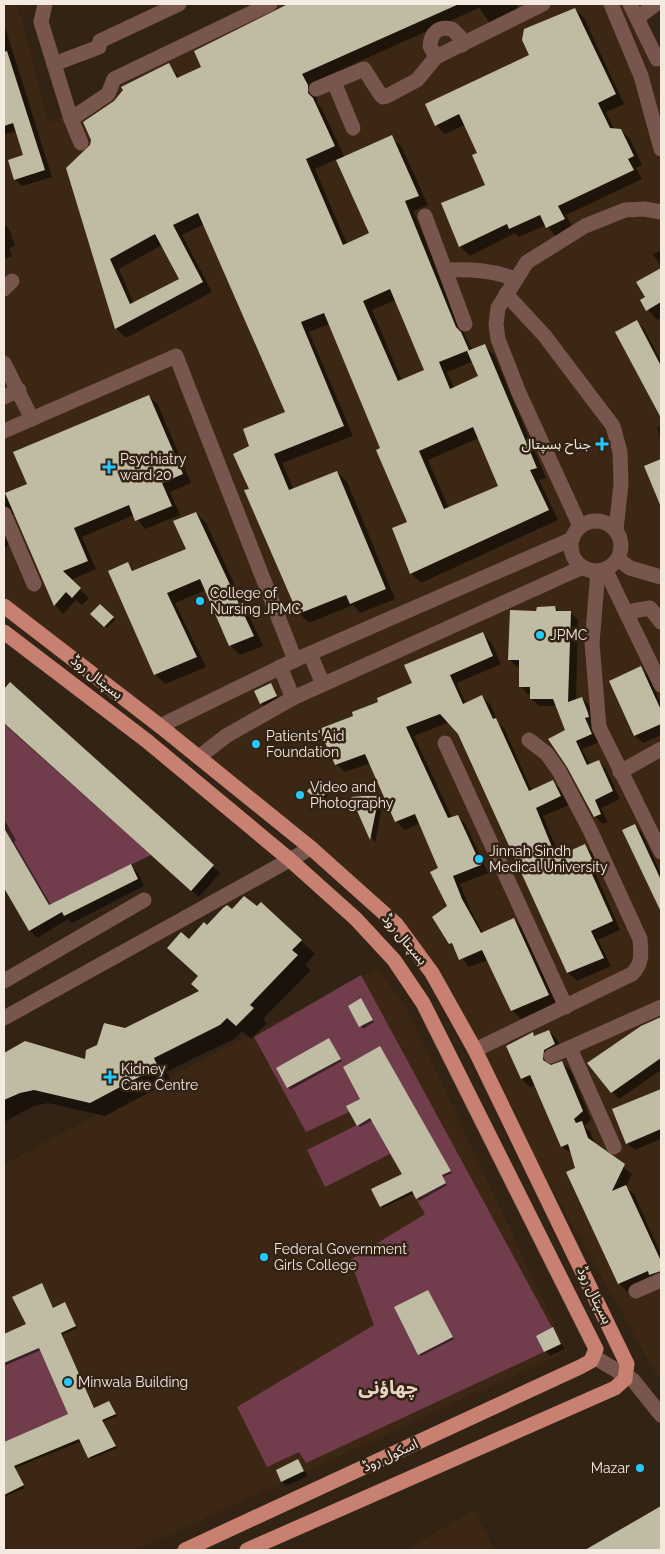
<svg xmlns="http://www.w3.org/2000/svg" width="665" height="1554" font-family="Raleway,'Noto Sans Arabic',sans-serif">
	<style>
		.built { fill: #3b2713 }
		.green { fill: #713c4c }
		.shadow { fill: #0007; fill-rule: evenodd }
		.building { fill: #c0bba3; fill-rule: evenodd }
		.lines { fill: none; stroke-linecap: round; stroke-linejoin: round }
		.minor { stroke: #78554d; stroke-width: 15 }
		.major { stroke: #c88171; stroke-width: 15 }
		.poi-dot { fill: #24c9fe; stroke: #322315; stroke-width: 2 }
		.labels { text-anchor: middle; dominant-baseline: central; stroke-width: 5; stroke-linejoin: round; paint-order: stroke }
		.poi-label { font-size: 14px; fill: #f4eae0; stroke: #322315; text-anchor: start }
		.street-label { font-size: 14px; fill: #f4eae0; stroke: #322315 }
		.district-label { font-size: 19px; font-weight: bold; fill: #ead5c3; stroke: #322315 }
	</style>
	<rect width="100%" height="100%" fill="#322315"/>
	<!-- built -->
	<g class="built">
		<polygon points="4,4 17,4 49,123 274,4 630,4 657,59 661,71 661,1383 475,1050 396,924 4,608"/>
		<polygon points="378,968 408,1011 567,1351 136,1550 4,1550 4,1164"/>
		<polygon points="474,1510 495,1550 405,1550"/>
	</g>
	<!-- green -->
	<g class="green">
		<polygon points="4,724 151,855 49,905 4,830"/>
		<polygon points="361,975 561,1344 306,1463 299,1452 267,1467 237,1407 374,1325 350,1260 425,1214 390,1154 325,1187 307,1150 357,1125 349,1112 306,1132 254,1037"/>
		<polygon points="39,1348 68,1414 4,1442 4,1363"/>
	</g>
	<!-- shadow -->
	<g class="shadow">
		<path d="M 294,4 L 516,4 L 520,12 L 491,25 L 479,8 L 311,83 L 317,96 L 317,103 L 322,109 L 345,158 L 391,137 L 401,146 L 428,205 L 413,211 L 466,338 L 473,350 L 484,346 L 494,355 L 546,478 L 539,480 L 558,520 L 421,583 L 411,573 L 408,523 L 382,449 L 330,324 L 309,332 L 353,436 L 282,463 L 294,490 L 337,472 L 347,482 L 395,599 L 360,613 L 353,605 L 309,623 L 299,613 L 251,490 L 251,447 L 287,413 L 204,224 L 182,235 L 212,292 L 126,338 L 116,328 L 68,169 L 169,65 L 180,78 L 203,67 L 196,51 ZM 337,159 L 371,234 L 347,244 L 315,169 ZM 162,245 L 181,280 L 134,304 L 119,269 ZM 396,300 L 426,371 L 402,381 L 372,310 ZM 473,361 L 480,377 L 454,388 L 447,372 ZM 479,438 L 500,487 L 449,509 L 428,460 Z"/>
		<polygon points="575,9 584,18 624,104 606,112 614,129 621,130 630,139 642,165 636,168 642,179 566,215 573,228 556,236 546,225 519,237 515,233 470,256 460,246 443,204 487,185 479,154 465,125 445,134 436,125 531,55"/>
		<polygon points="4,24 52,177 22,186 15,179 25,156 17,131 6,134 4,133 4,110 7,109 4,96"/>
		<polygon points="4,225 9,229 15,246 9,248 12,256 4,259"/>
		<polygon points="661,250 661,267 653,254"/>
		<polygon points="661,269 661,317 657,320 641,301 647,297 638,283"/>
		<polygon points="636,321 644,329 661,361 661,410 655,403"/>
		<polygon points="149,396 158,405 191,483 170,492 180,515 145,529 134,515 82,537 96,569 71,580 89,598 82,605 76,600 63,614 55,605 14,514 10,514 4,525 4,495 28,485"/>
		<polygon points="661,426 661,439 657,428"/>
		<polygon points="196,513 206,523 263,646 240,655 230,645 206,590 175,603 206,667 165,684 155,674 128,564 135,571 187,550"/>
		<polygon points="4,527 10,542 4,550"/>
		<polygon points="100,606 115,620 107,628 92,614"/>
		<polygon points="555,607 560,612 570,612 578,620 576,701 582,698 590,706 596,722 599,742 582,749 590,765 598,761 606,769 620,799 601,808 608,822 603,824 595,817 568,766 567,730 557,706 539,706 531,698 531,694 528,694 520,686 520,667 517,667 509,659 538,612"/>
		<polygon points="483,634 491,642 501,664 457,683 466,704 482,697 491,705 498,723 504,728 532,791 553,782 561,790 569,805 543,816 560,857 585,846 593,854 600,870 595,872 620,930 598,940 611,966 577,981 568,973 459,733 449,722 414,736 452,818 458,816 466,825 488,873 460,884 470,909 483,933 514,919 522,928 557,1004 521,1019 512,1010 488,960 469,967 450,943 449,907 440,869 420,823 405,830 396,821 371,763 345,772 336,764 355,717 413,684"/>
		<polygon points="641,668 648,675 661,704 661,735 643,743 635,736 611,682"/>
		<polygon points="10,684 220,873 199,897 4,722 4,691"/>
		<polygon points="271,684 278,698 263,706 255,691"/>
		<polygon points="316,784 328,796 320,802 308,791"/>
		<polygon points="378,797 383,801 375,843 352,799"/>
		<polygon points="4,819 16,840 14,842 51,905 131,866 138,873 144,886 72,923 68,919 37,938 30,930 4,884"/>
		<polygon points="635,826 642,833 661,874 661,909 624,831"/>
		<polygon points="207,926 301,941 315,954 305,965 311,970 263,1019 267,1023 251,1039 242,1031 234,1039 166,1072 171,1081 105,1116 48,1103 34,1106 4,1122 4,1054 25,1043 86,1061 125,1030 200,992 200,977 189,941"/>
		<polygon points="361,1000 374,1022 363,1029 349,1006"/>
		<polygon points="661,1018 661,1070 619,1099 612,1092 642,1027"/>
		<polygon points="549,1031 557,1039 563,1052 552,1058 550,1067 562,1063 571,1071 591,1120 584,1126 590,1131 595,1144 632,1174 626,1187 634,1194 661,1254 661,1282 656,1279 627,1292 619,1283 573,1154 562,1147 535,1085 530,1087 522,1079 533,1034 535,1037"/>
		<polygon points="329,1039 342,1061 290,1090 277,1068"/>
		<polygon points="382,1050 452,1173 443,1177 447,1185 419,1201 414,1193 383,1208 381,1206 404,1175 373,1120 360,1127 358,1125 362,1099"/>
		<polygon points="661,1090 661,1139 635,1150 627,1143 614,1110"/>
		<polygon points="43,1287 54,1309 65,1304 67,1306 77,1328 62,1335 95,1409 109,1402 117,1416 103,1422 117,1448 91,1459 82,1441 15,1468 25,1488 4,1497 4,1444 70,1415 41,1350 4,1366 4,1336 28,1325"/>
		<polygon points="428,1291 454,1339 421,1356 419,1354"/>
		<polygon points="553,1329 565,1349 550,1356 545,1351"/>
		<polygon points="298,1461 308,1476 286,1486 282,1481"/>
		<polygon points="661,1508 661,1550 588,1550"/>
	</g>
	<!-- building -->
	<g class="building">
		<path d="M 288,4 L 459,4 L 302,74 L 308,85 L 308,93 L 313,98 L 335,146 L 306,159 L 343,245 L 369,233 L 336,160 L 392,135 L 419,196 L 405,201 L 456,327 L 461,332 L 469,350 L 439,362 L 450,389 L 478,376 L 467,351 L 485,344 L 537,468 L 530,470 L 549,510 L 410,574 L 392,528 L 407,522 L 376,450 L 380,448 L 324,313 L 301,322 L 344,426 L 274,454 L 289,490 L 337,471 L 386,589 L 350,604 L 346,595 L 298,614 L 244,490 L 249,489 L 233,454 L 249,446 L 243,429 L 285,412 L 198,213 L 173,225 L 203,282 L 115,329 L 66,168 L 90,145 L 91,140 L 83,122 L 114,101 L 123,90 L 121,87 L 169,63 L 177,78 L 201,67 L 194,51 ZM 155,234 L 179,279 L 130,304 L 110,259 ZM 390,289 L 424,370 L 398,381 L 363,301 ZM 473,427 L 498,486 L 444,509 L 419,451 Z"/>
		<polygon points="575,8 616,94 598,103 610,128 621,129 634,156 628,159 634,170 558,206 565,219 546,228 540,215 509,229 507,224 459,247 441,203 485,185 472,155 477,153 459,114 435,126 425,104 529,55 522,40 524,29"/>
		<polygon points="7,51 45,170 14,180 8,160 23,155 13,123 4,126 4,52"/>
		<polygon points="661,268 661,302 646,311 640,300 645,297 636,282"/>
		<polygon points="637,320 661,366 661,418 615,332"/>
		<polygon points="149,395 183,474 162,483 172,506 135,521 129,505 74,528 88,561 63,571 81,588 72,598 66,592 54,606 5,493 27,484 13,452"/>
		<polygon points="661,459 661,507 644,466"/>
		<polygon points="196,512 254,636 229,646 200,579 167,593 197,657 154,675 108,571 128,562 132,571 186,549 173,521"/>
		<polygon points="100,604 114,617 104,627 90,614"/>
		<polygon points="555,606 556,611 571,611 568,702 582,697 588,713 589,717 585,718 592,734 576,741 587,765 599,760 613,791 595,800 601,814 594,817 567,767 548,739 565,730 553,699 530,699 530,687 519,687 519,660 508,660 510,610 536,611 537,607"/>
		<polygon points="483,632 493,656 450,675 463,704 482,695 493,719 496,718 529,791 553,780 561,796 536,808 556,857 585,844 593,861 587,863 613,921 591,931 604,958 567,973 458,734 440,714 406,727 448,818 458,815 481,865 453,876 462,899 481,933 514,918 549,995 511,1011 482,950 459,960 452,943 449,944 432,917 447,906 430,872 438,868 415,814 395,822 365,754 335,765 319,729 353,716 352,712 378,702 377,698 412,683 404,665"/>
		<polygon points="641,666 661,710 661,724 634,736 609,681"/>
		<polygon points="10,682 214,865 191,891 4,723 4,689"/>
		<polygon points="271,683 277,696 260,704 254,691"/>
		<polygon points="316,782 327,793 317,801 307,791"/>
		<polygon points="363,796 379,796 370,840 351,797"/>
		<polygon points="635,824 661,880 661,912 622,830"/>
		<polygon points="4,828 49,905 131,864 138,879 64,916 62,912 29,931 4,888"/>
		<polygon points="244,896 257,906 261,902 302,940 292,950 298,955 250,1005 254,1008 236,1026 227,1018 220,1025 154,1058 158,1067 90,1103 34,1090 20,1093 4,1100 4,1053 25,1041 85,1059 86,1050 97,1045 104,1023 125,1028 199,991 191,984 198,976 167,948 181,932 189,939 204,922 207,925 223,908 227,905 232,909"/>
		<polygon points="361,998 373,1020 359,1027 348,1006"/>
		<polygon points="661,1017 661,1058 611,1093 587,1063 641,1026"/>
		<polygon points="549,1030 555,1044 544,1050 543,1060 551,1065 562,1061 583,1111 574,1119 576,1123 582,1121 588,1138 625,1164 612,1191 626,1185 661,1261 661,1271 649,1275 648,1271 618,1284 566,1172 575,1168 568,1144 561,1147 530,1075 521,1079 506,1046 533,1032 534,1036"/>
		<polygon points="329,1038 341,1059 287,1088 276,1068"/>
		<polygon points="380,1046 451,1171 442,1175 446,1183 416,1199 412,1191 380,1207 371,1189 402,1174 370,1118 357,1126 346,1106 360,1099 343,1067"/>
		<polygon points="661,1089 661,1129 626,1144 612,1109"/>
		<polygon points="42,1283 53,1308 65,1302 76,1326 61,1333 94,1408 109,1401 116,1414 102,1420 116,1446 88,1458 79,1439 14,1466 24,1485 4,1495 4,1442 68,1414 39,1348 4,1363 4,1334 26,1324 12,1297"/>
		<polygon points="428,1290 453,1337 418,1355 394,1307"/>
		<polygon points="553,1327 561,1344 544,1352 536,1336"/>
		<polygon points="298,1459 304,1471 281,1482 276,1470"/>
		<polygon points="661,1506 661,1550 585,1550"/>
	</g>
	<g class="lines">
		<!-- minor -->
		<g class="minor">
			<polyline points="45,4 41,22 71,119 81,143"/>
			<polyline points="611,4 641,76 661,149"/>
			<polyline points="630,4 657,59 661,58"/>
			<polyline points="637,18 656,4"/>
			<path d="M 436,57 L 430,46 C 431,32 439,26 452,29 L 461,38 L 462,45"/>
			<polyline points="54,64 99,47 100,41 179,4"/>
			<polyline points="334,82 353,128"/>
			<polyline points="316,89 364,69 380,94 383,97 387,96 417,80 436,57 543,4"/>
			<polyline points="71,119 108,94 114,79 270,4"/>
			<polyline points="425,216 465,324"/>
			<path d="M 445,270 C 471,269 491,270 515,279"/>
			<polyline points="4,289 12,281"/>
			<polyline points="506,294 544,335 613,426 620,452 621,484 616,530"/>
			<polyline points="4,363 32,419"/>
			<polyline points="4,397 19,390"/>
			<polyline points="4,431 176,356 295,660"/>
			<polyline points="4,514 34,584"/>
			<circle cx="596" cy="546" r="25"/>
			<polyline points="580,526 519,393 498,339 496,324 498,308 527,262 585,226 625,210 644,209 661,212"/>
			<polyline points="618,559 630,568 661,577"/>
			<polyline points="605,569 661,685"/>
			<polyline points="598,571 592,643 599,727 661,852"/>
			<polyline points="627,612 650,608 661,622"/>
			<polyline points="310,654 323,684"/>
			<polyline points="280,667 293,698"/>
			<polyline points="160,726 295,660 572,539"/>
			<polyline points="445,743 566,1007"/>
			<polyline points="199,757 226,736 293,698 583,567"/>
			<polyline points="620,772 661,749"/>
			<polyline points="4,981 144,900"/>
			<polyline points="4,1018 311,848"/>
			<polyline points="570,1048 614,1147"/>
			<path d="M 475,1050 L 632,974 C 643,963 641,953 640,939 L 590,830 L 559,771 L 547,754 L 529,740"/>
			<polyline points="551,1056 661,1007"/>
			<polyline points="636,1291 661,1280"/>
			<polyline points="594,1357 633,1380 661,1415"/>
		</g>
		<!-- major -->
		<g class="major">
			<polyline points="4,606 160,726 311,848 396,924 432,973 475,1050 627,1364 625,1379 615,1388 247,1550"/>
			<polyline points="4,632 147,741 289,859 356,919 394,960 423,1003 596,1349 591,1361 580,1367 185,1550"/>
		</g>
	</g>
	<!-- markers -->
	<g class="poi-dot">
		<path d="M599.5 436.5h5v5h5v5h-5v5h-5v-5h-5v-5h5z"/>
		<path d="M106.5 459.5h5v5h5v5h-5v5h-5v-5h-5v-5h5z"/>
		<circle cx="200" cy="601" r="5"/>
		<circle cx="540" cy="635" r="5"/>
		<circle cx="256" cy="744" r="5"/>
		<circle cx="300" cy="795" r="5"/>
		<circle cx="479" cy="859" r="5"/>
		<path d="M107.5 1069.5h5v5h5v5h-5v5h-5v-5h-5v-5h5z"/>
		<circle cx="264" cy="1257" r="5"/>
		<circle cx="68" cy="1382" r="5"/>
		<circle cx="640" cy="1468" r="5"/>
	</g>
	<g class="labels">
		<!-- poi labels -->
		<g class="poi-label">
			<text x="591" y="444" text-anchor="end">جناح ہسپتال</text>
			<text x="120" y="459">Psychiatry<tspan x="120" dy="16">ward 20</tspan></text>
			<text x="210" y="593">College of<tspan x="210" dy="16">Nursing JPMC</tspan></text>
			<text x="550" y="635">JPMC</text>
			<text x="266" y="736">Patients' Aid<tspan x="266" dy="16">Foundation</tspan></text>
			<text x="310" y="787">Video and<tspan x="310" dy="16">Photography</tspan></text>
			<text x="489" y="851">Jinnah Sindh<tspan x="489" dy="16">Medical University</tspan></text>
			<text x="121" y="1069">Kidney<tspan x="121" dy="16">Care Centre</tspan></text>
			<text x="274" y="1249">Federal Government<tspan x="274" dy="16">Girls College</tspan></text>
			<text x="78" y="1382">Minwala Building</text>
			<text x="630" y="1468" text-anchor="end">Mazar</text>
		</g>
		<!-- street labels -->
		<g class="street-label">
			<text transform="translate(97 677) rotate(38)">ہسپتال روڈ</text>
			<text transform="translate(405 939) rotate(50)">ہسپتال روڈ</text>
			<text transform="translate(595 1295) rotate(64)">ہسپتال روڈ</text>
			<text transform="translate(390 1455) rotate(-25)">اسکول روڈ</text>
		</g>
		<!-- district labels -->
		<g class="district-label">
			<text x="388" y="1387">چھاؤنی</text>
		</g>
	</g>
	<!-- border -->
	<rect width="665" height="1554" fill="none" stroke="#f4eae0" stroke-width="10"/>
</svg>
